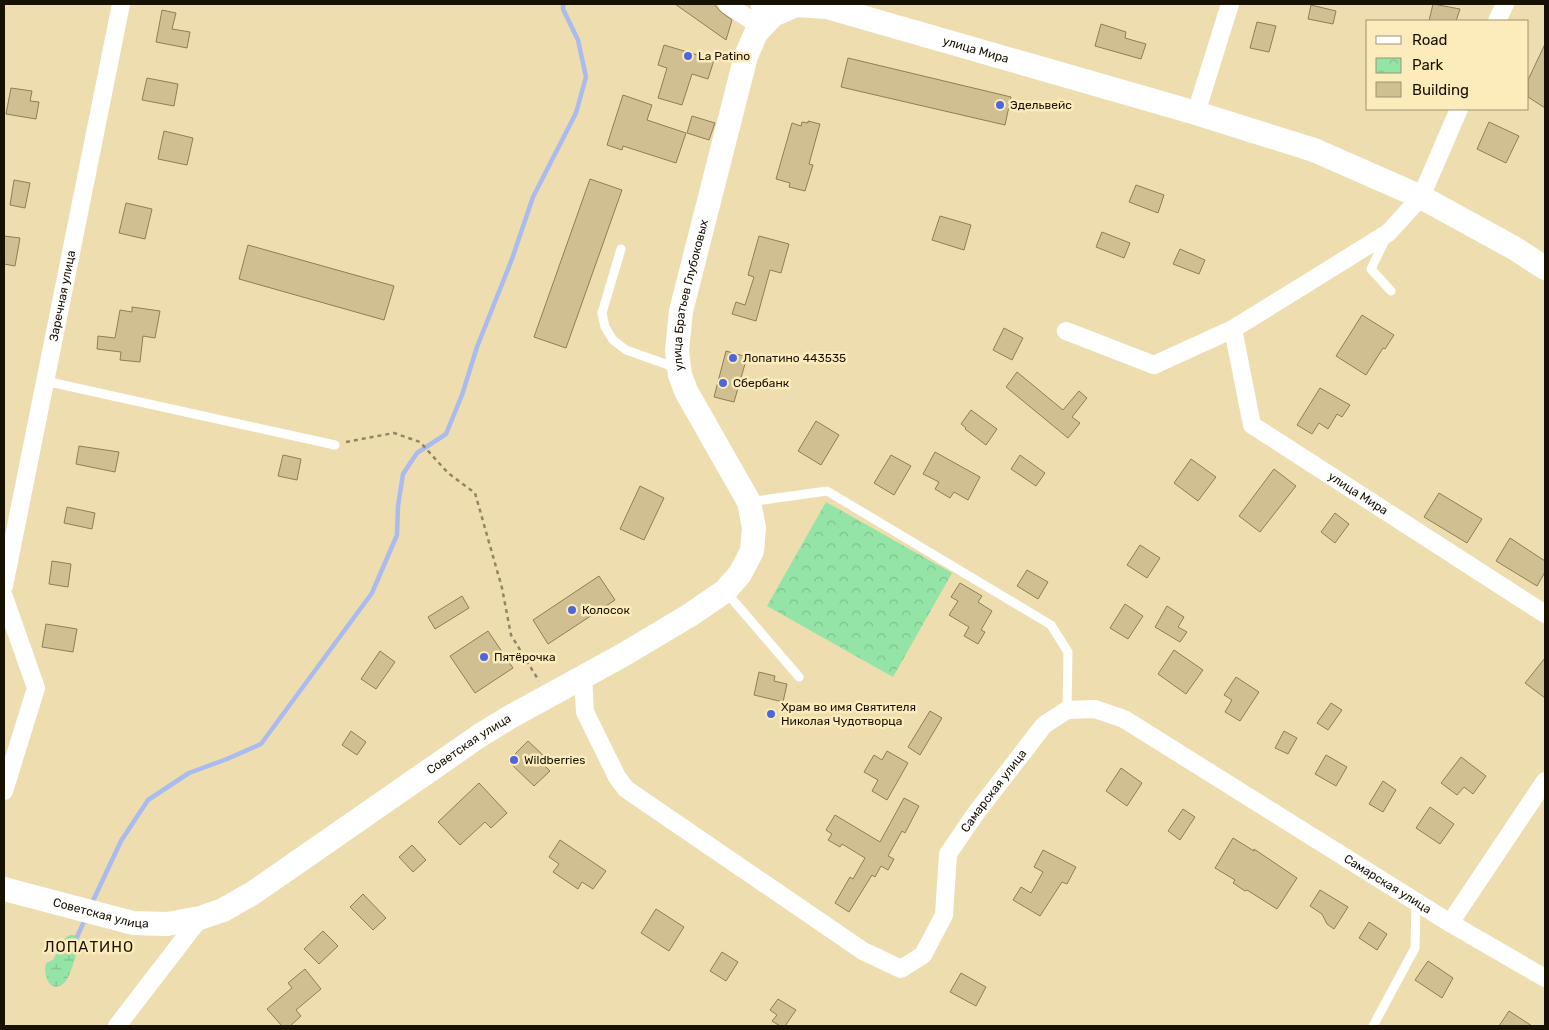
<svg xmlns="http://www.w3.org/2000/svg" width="1549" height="1030" font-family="Rubik,sans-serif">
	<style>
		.wetland { fill: url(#wetland-marsh) }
		.park { fill: url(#park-crowns) }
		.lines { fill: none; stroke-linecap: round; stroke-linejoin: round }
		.stream { stroke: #aabbf0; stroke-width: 4.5 }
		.building { fill: #d0bf91; stroke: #8f7f53 }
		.path { stroke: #928664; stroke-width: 2.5; stroke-dasharray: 4 4; stroke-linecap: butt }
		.lane { stroke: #fff; stroke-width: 9 }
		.street { stroke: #fff; stroke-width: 18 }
		.secondary { stroke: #fff; stroke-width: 24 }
		.poi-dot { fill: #4e66db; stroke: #fcebbb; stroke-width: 2 }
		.labels { text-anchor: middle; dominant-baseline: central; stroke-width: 5; stroke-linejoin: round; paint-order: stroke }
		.street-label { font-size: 12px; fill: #171102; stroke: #fcebbb }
		.poi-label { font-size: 12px; fill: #171102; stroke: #fcebbb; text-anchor: start }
		.quarter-label { font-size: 15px; letter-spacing: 1px; fill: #171102; stroke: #fcebbb }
	</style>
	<defs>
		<pattern id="wetland-marsh" width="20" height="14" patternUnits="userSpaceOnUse" patternTransform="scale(1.25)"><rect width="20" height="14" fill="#93e4a6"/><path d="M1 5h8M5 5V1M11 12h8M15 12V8" fill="none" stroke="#7ec38d"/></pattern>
		<pattern id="park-crowns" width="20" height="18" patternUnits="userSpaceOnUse" patternTransform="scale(1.25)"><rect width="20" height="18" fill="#93e4a6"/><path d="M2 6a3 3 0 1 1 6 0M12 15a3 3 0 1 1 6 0" fill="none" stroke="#7ec38d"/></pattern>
	</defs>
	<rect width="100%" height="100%" fill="#eeddae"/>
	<!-- wetland -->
	<path class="wetland" d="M 70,935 L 74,935 L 79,939 C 78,949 71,978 63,984 C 49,994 43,974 46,963 L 53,960 L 66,937 Z"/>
	<!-- park -->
	<polygon class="park" points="826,502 952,573 893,677 767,606"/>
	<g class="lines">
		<!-- stream -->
		<g class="stream">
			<polyline points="91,905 121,841 148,800 189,773 227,759 261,744 372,593 397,535 398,506 403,474 417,453 446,434 462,395 477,347 512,259 533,197 576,113 586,77 578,40 563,9 563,4"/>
			<polyline points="77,937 86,917"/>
		</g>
	</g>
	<!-- building -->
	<g class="building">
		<polygon points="675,4 714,4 721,12 732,20 726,40"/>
		<polygon points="1433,4 1460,9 1456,21 1429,21"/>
		<polygon points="1311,5 1336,11 1333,24 1308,19"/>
		<polygon points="162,10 176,13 172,29 190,32 187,48 156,42"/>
		<polygon points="1257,22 1276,26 1269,52 1250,48"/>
		<polygon points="1101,24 1126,32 1125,38 1146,44 1141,59 1095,46"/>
		<polygon points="1545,44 1545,108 1528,97 1528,80"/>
		<polygon points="664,45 714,60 708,79 692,74 682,105 658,98 667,68 658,65"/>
		<polygon points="848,58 1011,97 1005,125 841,87"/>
		<polygon points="147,78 178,84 174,106 142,100"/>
		<polygon points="11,88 32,91 30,101 39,102 36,119 6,114"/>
		<polygon points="623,95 652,105 647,120 686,133 676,163 623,146 622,150 607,145"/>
		<polygon points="692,116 715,123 709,140 687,133"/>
		<polygon points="808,121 820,124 809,164 813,165 805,191 789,187 790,183 776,179 792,123 801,126 802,122 808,123"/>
		<polygon points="1489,122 1519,136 1506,163 1477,149"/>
		<polygon points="164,131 193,138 187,165 158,159"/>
		<polygon points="590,179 622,190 566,348 534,337"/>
		<polygon points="14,180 30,183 25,208 10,205"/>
		<polygon points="1136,185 1164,195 1158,213 1129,202"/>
		<polygon points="126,203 152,209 145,239 119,233"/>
		<polygon points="940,216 971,225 964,250 932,240"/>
		<polygon points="1102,232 1130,243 1124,258 1096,247"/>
		<polygon points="4,236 20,238 15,266 4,264"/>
		<polygon points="759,236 789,244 781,273 770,270 756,321 732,314 736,302 745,305 754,277 748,275"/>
		<polygon points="248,245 394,286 384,320 239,279"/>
		<polygon points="1180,249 1205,260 1199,274 1173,264"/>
		<polygon points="132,307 160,311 155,338 143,336 140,362 120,360 121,352 97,349 98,336 115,338 120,310 132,312"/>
		<polygon points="1362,315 1394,335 1385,349 1383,348 1366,375 1336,356"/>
		<polygon points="1004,328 1023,338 1012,360 993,350"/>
		<polygon points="726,351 747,357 734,402 714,397"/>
		<polygon points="1017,372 1063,410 1079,391 1087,398 1072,417 1080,423 1068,438 1006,387"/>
		<polygon points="1320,388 1350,405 1342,417 1337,414 1328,429 1319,423 1312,434 1297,425"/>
		<polygon points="971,410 997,429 986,445 965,429 966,428 961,424"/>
		<polygon points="816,421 839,435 821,465 798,451"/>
		<polygon points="79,446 119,452 115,472 76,464"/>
		<polygon points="935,452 980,477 968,500 954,492 950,498 935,489 939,482 923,474"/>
		<polygon points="283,455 301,459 297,480 278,476"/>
		<polygon points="891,455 911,466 894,495 874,483"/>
		<polygon points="1020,455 1045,473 1036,486 1011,469"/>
		<polygon points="1191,459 1216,477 1198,501 1174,483"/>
		<polygon points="1274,469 1296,486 1260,532 1239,516"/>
		<polygon points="640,486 664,498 644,540 620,529"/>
		<polygon points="1439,493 1482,519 1467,543 1424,517"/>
		<polygon points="67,507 95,513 92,529 64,523"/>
		<polygon points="1335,513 1349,524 1335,543 1321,532"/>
		<polygon points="1510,538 1545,561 1545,572 1537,586 1496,561"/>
		<polygon points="1140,545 1160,558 1147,578 1127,565"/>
		<polygon points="52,561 71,564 68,587 49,584"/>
		<polygon points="1027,570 1048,582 1038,599 1017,586"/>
		<polygon points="599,576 615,600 548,644 533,620"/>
		<polygon points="960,583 982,596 978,602 992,611 981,630 985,632 978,644 964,636 969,627 949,615 958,601 951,597"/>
		<polygon points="462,596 469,608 435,629 428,617"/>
		<polygon points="1125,604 1143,616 1128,639 1110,628"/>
		<polygon points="1167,606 1184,617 1178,627 1187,632 1180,642 1155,627"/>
		<polygon points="46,624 77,629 73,652 42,647"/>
		<polygon points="488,631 513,668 475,693 450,656"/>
		<polygon points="1174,650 1203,670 1186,694 1158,674"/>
		<polygon points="380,651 395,662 376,689 361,679"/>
		<polygon points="1545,658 1545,698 1525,683"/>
		<polygon points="759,672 775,676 774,681 787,684 783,702 754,695"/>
		<polygon points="1236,677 1259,692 1240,721 1225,712 1232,700 1224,695"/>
		<polygon points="1331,703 1342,710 1328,730 1317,723"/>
		<polygon points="930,711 942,718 920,755 908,747"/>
		<polygon points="351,731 366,742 357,755 342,745"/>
		<polygon points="1284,731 1297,738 1288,754 1275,748"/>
		<polygon points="528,741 545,757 541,762 550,771 534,786 508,761"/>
		<polygon points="887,751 908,763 887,800 872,791 878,780 864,772 874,755 882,760"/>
		<polygon points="1326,755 1347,767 1336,786 1315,774"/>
		<polygon points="1461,757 1486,776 1473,794 1464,787 1457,795 1441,783"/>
		<polygon points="1121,768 1142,783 1127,806 1106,791"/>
		<polygon points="1383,781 1396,790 1383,812 1369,804"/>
		<polygon points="479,783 507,813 491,828 485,822 460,845 438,822"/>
		<polygon points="904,798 919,806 905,833 902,831 888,856 894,859 888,870 881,866 875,877 872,875 849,912 835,903 850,877 853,879 865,858 842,844 840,847 828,840 832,834 826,830 835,815 880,842"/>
		<polygon points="1430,807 1454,824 1440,844 1416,828"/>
		<polygon points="1183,809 1195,817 1180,840 1168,831"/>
		<polygon points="1233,838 1254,851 1254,849 1297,878 1277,909 1247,890 1245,891 1233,883 1235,880 1215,868"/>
		<polygon points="560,840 606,871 593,889 582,882 578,889 553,872 559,864 549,857"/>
		<polygon points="412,845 426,860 413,872 399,857"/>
		<polygon points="1043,850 1076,867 1067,884 1062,882 1040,916 1013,900 1021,887 1031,893 1043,872 1034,867"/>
		<polygon points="1320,890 1348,907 1334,929 1327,924 1322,914 1310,906"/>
		<polygon points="363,894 386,918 373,930 350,907"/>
		<polygon points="656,909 684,927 669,951 641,933"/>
		<polygon points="1369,922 1387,934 1377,950 1359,938"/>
		<polygon points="323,931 338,946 319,964 304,949"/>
		<polygon points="722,952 738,962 726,981 710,971"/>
		<polygon points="1428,961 1453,978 1442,998 1415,980"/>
		<polygon points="305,969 321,989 296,1010 301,1016 290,1026 282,1026 267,1009 292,988 288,983"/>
		<polygon points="961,973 986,987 976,1006 950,992"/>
		<polygon points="778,999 796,1010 785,1026 780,1026 772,1021 777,1015 770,1010"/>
		<polygon points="1509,1011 1532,1026 1499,1026"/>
	</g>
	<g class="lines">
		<!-- path -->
		<polyline class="path" points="346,442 394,433 420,442 448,473 475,493 502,588 511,635 539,681"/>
		<!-- lane -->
		<g class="lane">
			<polyline points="1386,238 1371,269 1391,291"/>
			<polyline points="621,249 602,313 605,327 613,340 626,350 677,368"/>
			<polyline points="45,381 335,445"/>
			<polyline points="749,502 827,491 1051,625 1068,652 1067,710"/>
			<polyline points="726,592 799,677"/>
			<polyline points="1373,1026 1415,948 1416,902"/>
		</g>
		<!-- street -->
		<g class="street">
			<polyline points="727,4 761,27"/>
			<polyline points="760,4 761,27"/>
			<polyline points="1497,21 1505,4"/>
			<polyline points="1196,113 1230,4"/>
			<path id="s1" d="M 1233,329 L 1252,425 L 1545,614"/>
			<polyline points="1066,331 1154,365 1233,329 1388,233 1421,197 1459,109"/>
			<path id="s2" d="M 4,586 L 121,4"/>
			<polyline points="4,597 36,688 4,791"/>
			<path id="s3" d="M 583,677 L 585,712 L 617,777 L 626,789 L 863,951 L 901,969 L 923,955 L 944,915 L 948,854 L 976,813 L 1044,725 L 1067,710 L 1095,709 L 1124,719 L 1450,923 L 1545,978"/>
			<polyline points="1450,923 1545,781"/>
			<polyline points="117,1026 200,918"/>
		</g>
		<!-- secondary -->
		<path class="secondary" id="s4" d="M 4,889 L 133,923 L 167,924 L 200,918 L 223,910 L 253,893 L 479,736 L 510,717 L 623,655 L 690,615 L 725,591 L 740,574 L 752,551 L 754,528 L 749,502 L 686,391 L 680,375 L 677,351 L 681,311 L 746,56 L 756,33 L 773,15 L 796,5 L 827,7 L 1196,113 L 1314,150 L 1421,197 L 1514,248 L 1545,268"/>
	</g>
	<!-- markers -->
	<g class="poi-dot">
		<circle cx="688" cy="56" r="5"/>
		<circle cx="1000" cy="105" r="5"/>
		<circle cx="733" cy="358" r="5"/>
		<circle cx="723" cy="383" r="5"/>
		<circle cx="572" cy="610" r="5"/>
		<circle cx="484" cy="657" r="5"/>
		<circle cx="771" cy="714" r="5"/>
		<circle cx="514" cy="760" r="5"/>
	</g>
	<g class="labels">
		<!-- street labels -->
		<g class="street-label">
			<text stroke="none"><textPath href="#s4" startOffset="1652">улица Мира</textPath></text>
			<text stroke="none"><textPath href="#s2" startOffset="296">Заречная улица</textPath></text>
			<text stroke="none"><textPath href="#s4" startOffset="1145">улица Братьев Глубоковых</textPath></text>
			<text stroke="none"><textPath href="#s1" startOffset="224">улица Мира</textPath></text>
			<text stroke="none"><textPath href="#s4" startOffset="522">Советская улица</textPath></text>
			<text stroke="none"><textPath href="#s3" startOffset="662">Самарская улица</textPath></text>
			<text stroke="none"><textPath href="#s3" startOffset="1142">Самарская улица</textPath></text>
			<text stroke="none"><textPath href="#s4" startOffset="100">Советская улица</textPath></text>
		</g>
		<!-- poi labels -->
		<g class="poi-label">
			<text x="698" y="56">La Patino</text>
			<text x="1010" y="105">Эдельвейс</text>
			<text x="743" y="358">Лопатино 443535</text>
			<text x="733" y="383">Сбербанк</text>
			<text x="582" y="610">Колосок</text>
			<text x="494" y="657">Пятёрочка</text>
			<text x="781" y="707">Храм во имя Святителя<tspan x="781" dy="14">Николая Чудотворца</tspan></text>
			<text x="524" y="760">Wildberries</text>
		</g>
		<!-- quarter labels -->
		<g class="quarter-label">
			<text x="89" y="947">ЛОПАТИНО</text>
		</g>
	</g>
	<!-- border -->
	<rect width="1549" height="1030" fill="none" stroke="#171102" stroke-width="10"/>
	<!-- legend -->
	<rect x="1366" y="20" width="162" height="90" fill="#fcebbb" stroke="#a09471"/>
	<rect x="1376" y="36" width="25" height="8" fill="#ffffff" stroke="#a09471"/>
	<text x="1412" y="45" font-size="15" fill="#171102">Road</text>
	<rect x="1376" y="58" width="25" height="15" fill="url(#park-crowns)" stroke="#a09471"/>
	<text x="1412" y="70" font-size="15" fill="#171102">Park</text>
	<rect x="1376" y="82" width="25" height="15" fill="#d0bf91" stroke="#a09471"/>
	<text x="1412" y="95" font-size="15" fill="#171102">Building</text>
</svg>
